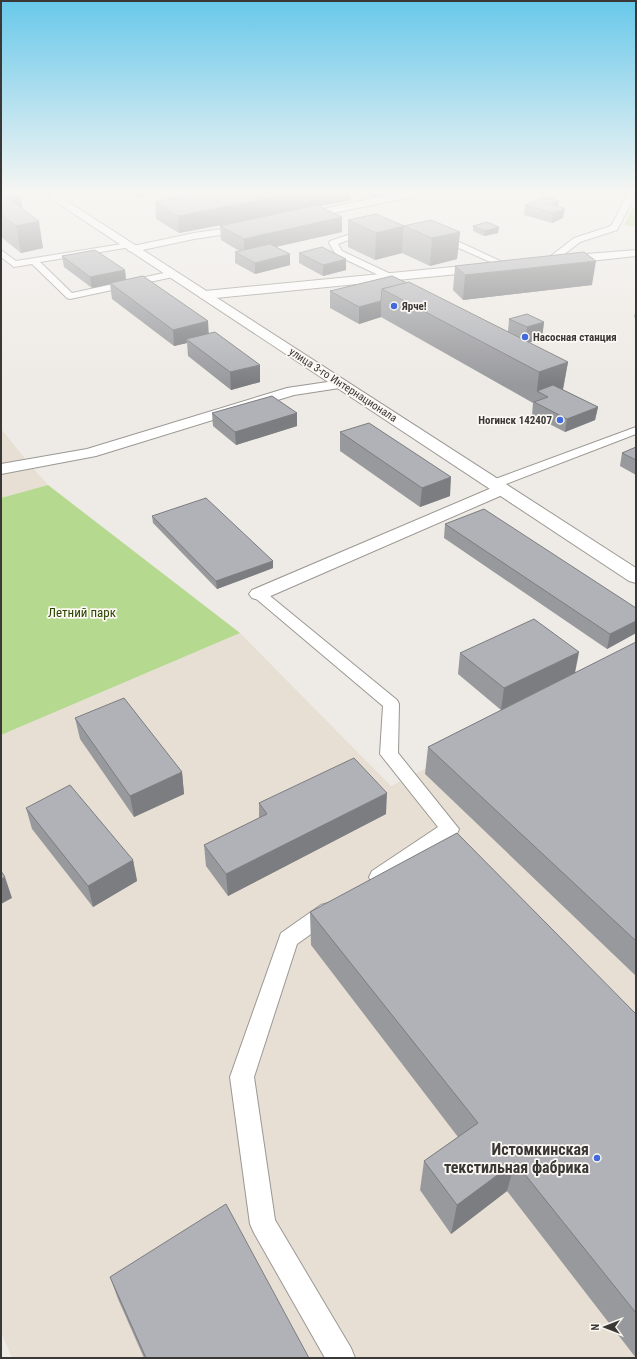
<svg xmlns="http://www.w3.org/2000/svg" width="637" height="1359" font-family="'Roboto Condensed',sans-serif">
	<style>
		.built { fill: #e7dfd4 }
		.green { fill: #b5d98e }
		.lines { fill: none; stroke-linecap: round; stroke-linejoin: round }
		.lane-casing { stroke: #9b9893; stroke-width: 2 }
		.street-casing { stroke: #9b9893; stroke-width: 2 }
		.secondary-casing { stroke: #9b9893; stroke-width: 2 }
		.lane { fill: #fff; fill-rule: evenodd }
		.street { fill: #fff; fill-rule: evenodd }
		.secondary { fill: #fff; fill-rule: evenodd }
		.wall { fill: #98999d }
		.shaded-wall { fill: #7c7d80 }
		.building { fill: #b1b2b7; stroke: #7c7d80 }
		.poi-dot { fill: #416adc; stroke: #fbf7f2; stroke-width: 1.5 }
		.labels { text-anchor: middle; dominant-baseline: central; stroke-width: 3.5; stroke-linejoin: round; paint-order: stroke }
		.far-poi-label { font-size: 11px; font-weight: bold; fill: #393836; stroke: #fbf7f2; text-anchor: start }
		.far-street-label { font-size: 11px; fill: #393836; stroke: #fbf7f2 }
		.park-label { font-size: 13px; fill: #2b4400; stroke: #fbf7f2 }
		.near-poi-label { font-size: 16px; font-weight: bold; fill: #393836; stroke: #fbf7f2; text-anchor: end }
	</style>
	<rect width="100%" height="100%" fill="#eeeae5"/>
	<!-- built -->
	<g class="built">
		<polygon points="1,429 31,466 48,485 1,498"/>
		<polygon points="240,633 391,786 636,663 636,1358 12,1358 1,1332 1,735"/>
	</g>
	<!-- green -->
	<g class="green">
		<polygon points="636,202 636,227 624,225"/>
		<polygon points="48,485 240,633 1,735 1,498"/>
	</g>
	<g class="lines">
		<defs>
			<g id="lane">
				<polygon points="628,194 636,194 617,230 580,242 553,263 547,263 546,261 547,259 574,238 611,226"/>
				<polygon points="365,229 371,229 372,231 338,244 342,251 395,276 396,278 395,280 389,280 336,255 329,243 330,241"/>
				<polygon points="436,234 442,234 511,266 507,269 504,268 436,238"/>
				<polygon points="128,243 131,243 132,245 131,247 40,262 72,293 173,271 177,274 173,277 70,299 67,298 32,264 14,267 1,257 1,250 16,261"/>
				<polygon points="636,427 636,434 498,487 490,487 488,484 490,481"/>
				<polygon points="259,590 264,591 397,700 399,704 398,753 459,829 457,834 386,883 379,885 372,883 369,877 372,871 438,827 380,754 383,706 254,597 252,594 254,591"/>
				<polygon points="328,903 335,905 338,911 335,917 297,944 254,1077 275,1220 351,1348 355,1358 325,1358 254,1233 250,1224 230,1077 281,933 321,905"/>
			</g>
			<g id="street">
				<polygon points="394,194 425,194 420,197 406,198 299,220 294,217 299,214"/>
				<polygon points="250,225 255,228 254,230 194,239 133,252 129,251 127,249 129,247 133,246 194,233"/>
				<polygon points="636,250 636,256 562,264 558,262 556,260 558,258 562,256"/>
				<polygon points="484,264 488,265 490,268 488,271 205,299 201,298 199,295 201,292 205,291"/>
				<polygon points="341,380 346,381 348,384 346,387 294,395 96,456 1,474 1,464 87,449 287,388"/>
				<polygon points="501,484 507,485 510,489 507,493 266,598 259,600 252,598 249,594 252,590"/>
			</g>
			<polygon id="secondary" points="44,194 56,194 636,568 636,583 629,581"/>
		</defs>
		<!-- lane casing -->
		<use href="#lane" class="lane-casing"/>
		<!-- street casing -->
		<use href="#street" class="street-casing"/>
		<!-- secondary casing -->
		<use href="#secondary" class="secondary-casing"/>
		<!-- lane -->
		<use href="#lane" class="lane"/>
		<!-- street -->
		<use href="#street" class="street"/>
		<!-- secondary -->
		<use href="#secondary" class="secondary"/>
	</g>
	<!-- wall -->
	<g class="wall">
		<polygon points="1,194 23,210 43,248 21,253 1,237"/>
		<polygon points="132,194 153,194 137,197"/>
		<polygon points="367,194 385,194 374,197"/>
		<polygon points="351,200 318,206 342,232 275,247 290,265 255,274 235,263 235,252 239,251 221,240 220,226 253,219 179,233 156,219 155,202"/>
		<polygon points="525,205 558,207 563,218 552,223 524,215"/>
		<polygon points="348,220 404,226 402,253 375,260 348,247"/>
		<polygon points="404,226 460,232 457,259 430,266 402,253"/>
		<polygon points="473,226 499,227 498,233 484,236 473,231"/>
		<polygon points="299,253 346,270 323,276 299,263"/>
		<polygon points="62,256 125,270 126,280 209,333 260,382 231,390 188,356 187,343 174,346 112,299 110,284 92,288 64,267"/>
		<polygon points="455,266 592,285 463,300 453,290"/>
		<polygon points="392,276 508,332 509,319 544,322 542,338 529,343 568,362 563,390 598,407 595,420 565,432 532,415 533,403 381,317 359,324 330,308 330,291"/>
		<polygon points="636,309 636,318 634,317"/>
		<polygon points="212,413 297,413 297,426 236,445 213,426"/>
		<polygon points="340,432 450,496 420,507 340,451"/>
		<polygon points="636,447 636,475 620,466 622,453"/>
		<polygon points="152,516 273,561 273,568 217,589 153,523"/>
		<polygon points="445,524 636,608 636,633 607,649 444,538"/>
		<polygon points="636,642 636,976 425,774 428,747 567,677 501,710 458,674 460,653 575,673"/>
		<polygon points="75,718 182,772 184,794 134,817 80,739"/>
		<polygon points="259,803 386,814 228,896 206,866 204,845 259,818"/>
		<polygon points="26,808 133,860 137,881 93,907 32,829"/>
		<polygon points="310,912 636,1014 636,1358 507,1191 451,1234 420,1190 424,1161 458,1137 311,945"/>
		<polygon points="110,1277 309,1358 144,1358 118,1299"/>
	</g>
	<!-- shaded-wall -->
	<g class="shaded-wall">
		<polygon points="137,194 153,194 137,197"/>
		<polygon points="290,194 351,194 351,200 179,233 178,216"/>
		<polygon points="374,194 385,194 374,197"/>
		<polygon points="21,198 23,212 1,202"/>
		<polygon points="559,201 558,211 550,204"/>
		<polygon points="565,209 563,218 552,223 553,213"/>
		<polygon points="342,217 342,232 244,254 244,239"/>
		<polygon points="39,221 43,248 21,253 16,226"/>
		<polygon points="404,226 402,253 375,260 376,233"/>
		<polygon points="499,227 498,233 484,236 485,231"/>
		<polygon points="460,232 457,259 430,266 432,238"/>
		<polygon points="290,254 290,265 255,274 255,263"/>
		<polygon points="346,259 346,270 323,276 323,265"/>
		<polygon points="596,261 592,285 463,300 465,275"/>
		<polygon points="125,270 126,281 110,283 110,284 92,288 90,277"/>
		<polygon points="381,301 381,317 359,324 359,307"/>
		<polygon points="208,321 209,338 186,339 187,343 174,346 173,330"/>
		<polygon points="544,322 542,338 525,344 527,327"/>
		<polygon points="568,362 562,393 548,397 537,391 539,372"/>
		<polygon points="260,365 260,382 231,390 230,372"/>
		<polygon points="598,407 595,420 565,432 567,419"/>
		<polygon points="297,413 297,426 236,445 235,432"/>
		<polygon points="451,477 450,496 420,507 422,488"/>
		<polygon points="273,561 273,568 217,589 216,581"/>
		<polygon points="636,621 636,633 607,649 610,634"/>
		<polygon points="579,652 575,673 501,710 504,688"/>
		<polygon points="182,772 184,794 134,817 130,796"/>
		<polygon points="387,793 386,814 228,896 226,874"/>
		<polygon points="133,860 137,881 93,907 88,886"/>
		<polygon points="5,877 12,898 1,904 1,879"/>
		<polygon points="515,1162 507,1191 451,1234 457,1205"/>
	</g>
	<!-- building -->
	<g class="building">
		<polygon points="1,194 2,194 39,221 16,226 1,214"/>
		<polygon points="2,194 15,194 21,198 10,200"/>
		<polygon points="195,194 290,194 178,216 155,202"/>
		<polygon points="546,197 559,201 550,204 565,209 553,213 525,205"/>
		<polygon points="317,205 342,217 244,239 220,226"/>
		<polygon points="376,214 404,226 376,233 348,220"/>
		<polygon points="431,220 460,232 432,238 404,226"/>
		<polygon points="487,222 499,227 485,231 473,226"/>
		<polygon points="270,244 290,254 255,263 235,252"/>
		<polygon points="322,247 346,259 323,265 299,253"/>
		<polygon points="95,250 125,270 90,277 62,256"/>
		<polygon points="584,252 596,261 465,275 455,266"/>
		<polygon points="143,276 208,321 173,330 110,283"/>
		<polygon points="392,276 407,283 382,289 381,301 359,307 330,291"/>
		<polygon points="409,282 568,362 539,372 382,289"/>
		<polygon points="527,314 544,322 527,327 509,319"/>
		<polygon points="215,332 260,365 230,372 186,339"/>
		<polygon points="553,385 598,407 567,419 534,402 548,397 537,391"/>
		<polygon points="272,396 297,413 235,432 212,413"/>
		<polygon points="369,423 451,477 422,488 340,432"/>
		<polygon points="636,447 636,460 622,453"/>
		<polygon points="206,498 273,561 216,581 152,516"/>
		<polygon points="484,509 636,608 636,621 610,634 445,524"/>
		<polygon points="534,619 579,652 504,688 460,653"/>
		<polygon points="636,642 636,941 428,747"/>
		<polygon points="124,698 182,772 130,796 75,718"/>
		<polygon points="354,758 387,793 226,874 204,845 267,814 259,803"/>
		<polygon points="70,785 133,860 88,886 26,808"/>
		<polygon points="457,833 636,1014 636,1313 515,1162 457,1205 424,1161 478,1123 310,912"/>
		<polygon points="1,871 5,877 1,879"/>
		<polygon points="226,1204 309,1358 146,1358 110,1277"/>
	</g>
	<!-- sky -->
	<linearGradient id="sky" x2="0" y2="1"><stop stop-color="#68c8ea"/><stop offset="0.5" stop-color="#f7f6f3"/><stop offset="1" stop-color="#f7f6f3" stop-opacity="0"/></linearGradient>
	<rect width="637" height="385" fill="url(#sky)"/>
	<!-- markers -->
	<g class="poi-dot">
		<circle cx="394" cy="306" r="4"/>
		<circle cx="525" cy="337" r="4"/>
		<circle cx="560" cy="420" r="4"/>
		<circle cx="597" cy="1158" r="4"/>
	</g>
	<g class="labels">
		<!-- far-poi labels -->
		<g class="far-poi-label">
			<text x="402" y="306">Ярче!</text>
			<text x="533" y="337">Насосная станция</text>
			<text x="552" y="420" text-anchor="end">Ногинск 142407</text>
		</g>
		<!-- far-street labels -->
		<g class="far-street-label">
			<text transform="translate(343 385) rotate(33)">улица 3-го Интернационала</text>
		</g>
		<!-- park labels -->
		<g class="park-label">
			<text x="82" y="612">Летний парк</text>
		</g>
		<!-- near-poi labels -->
		<g class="near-poi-label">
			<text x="589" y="1149">Истомкинская<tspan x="589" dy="18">текстильная фабрика</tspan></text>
		</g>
	</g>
	<!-- border -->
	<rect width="637" height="1359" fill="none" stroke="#393836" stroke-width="4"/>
	<!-- north arrow -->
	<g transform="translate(605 1327) rotate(270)" stroke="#fbf7f2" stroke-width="3" paint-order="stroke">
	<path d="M0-3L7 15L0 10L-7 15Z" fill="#393836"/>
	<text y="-6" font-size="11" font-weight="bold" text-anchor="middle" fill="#393836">N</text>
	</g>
</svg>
